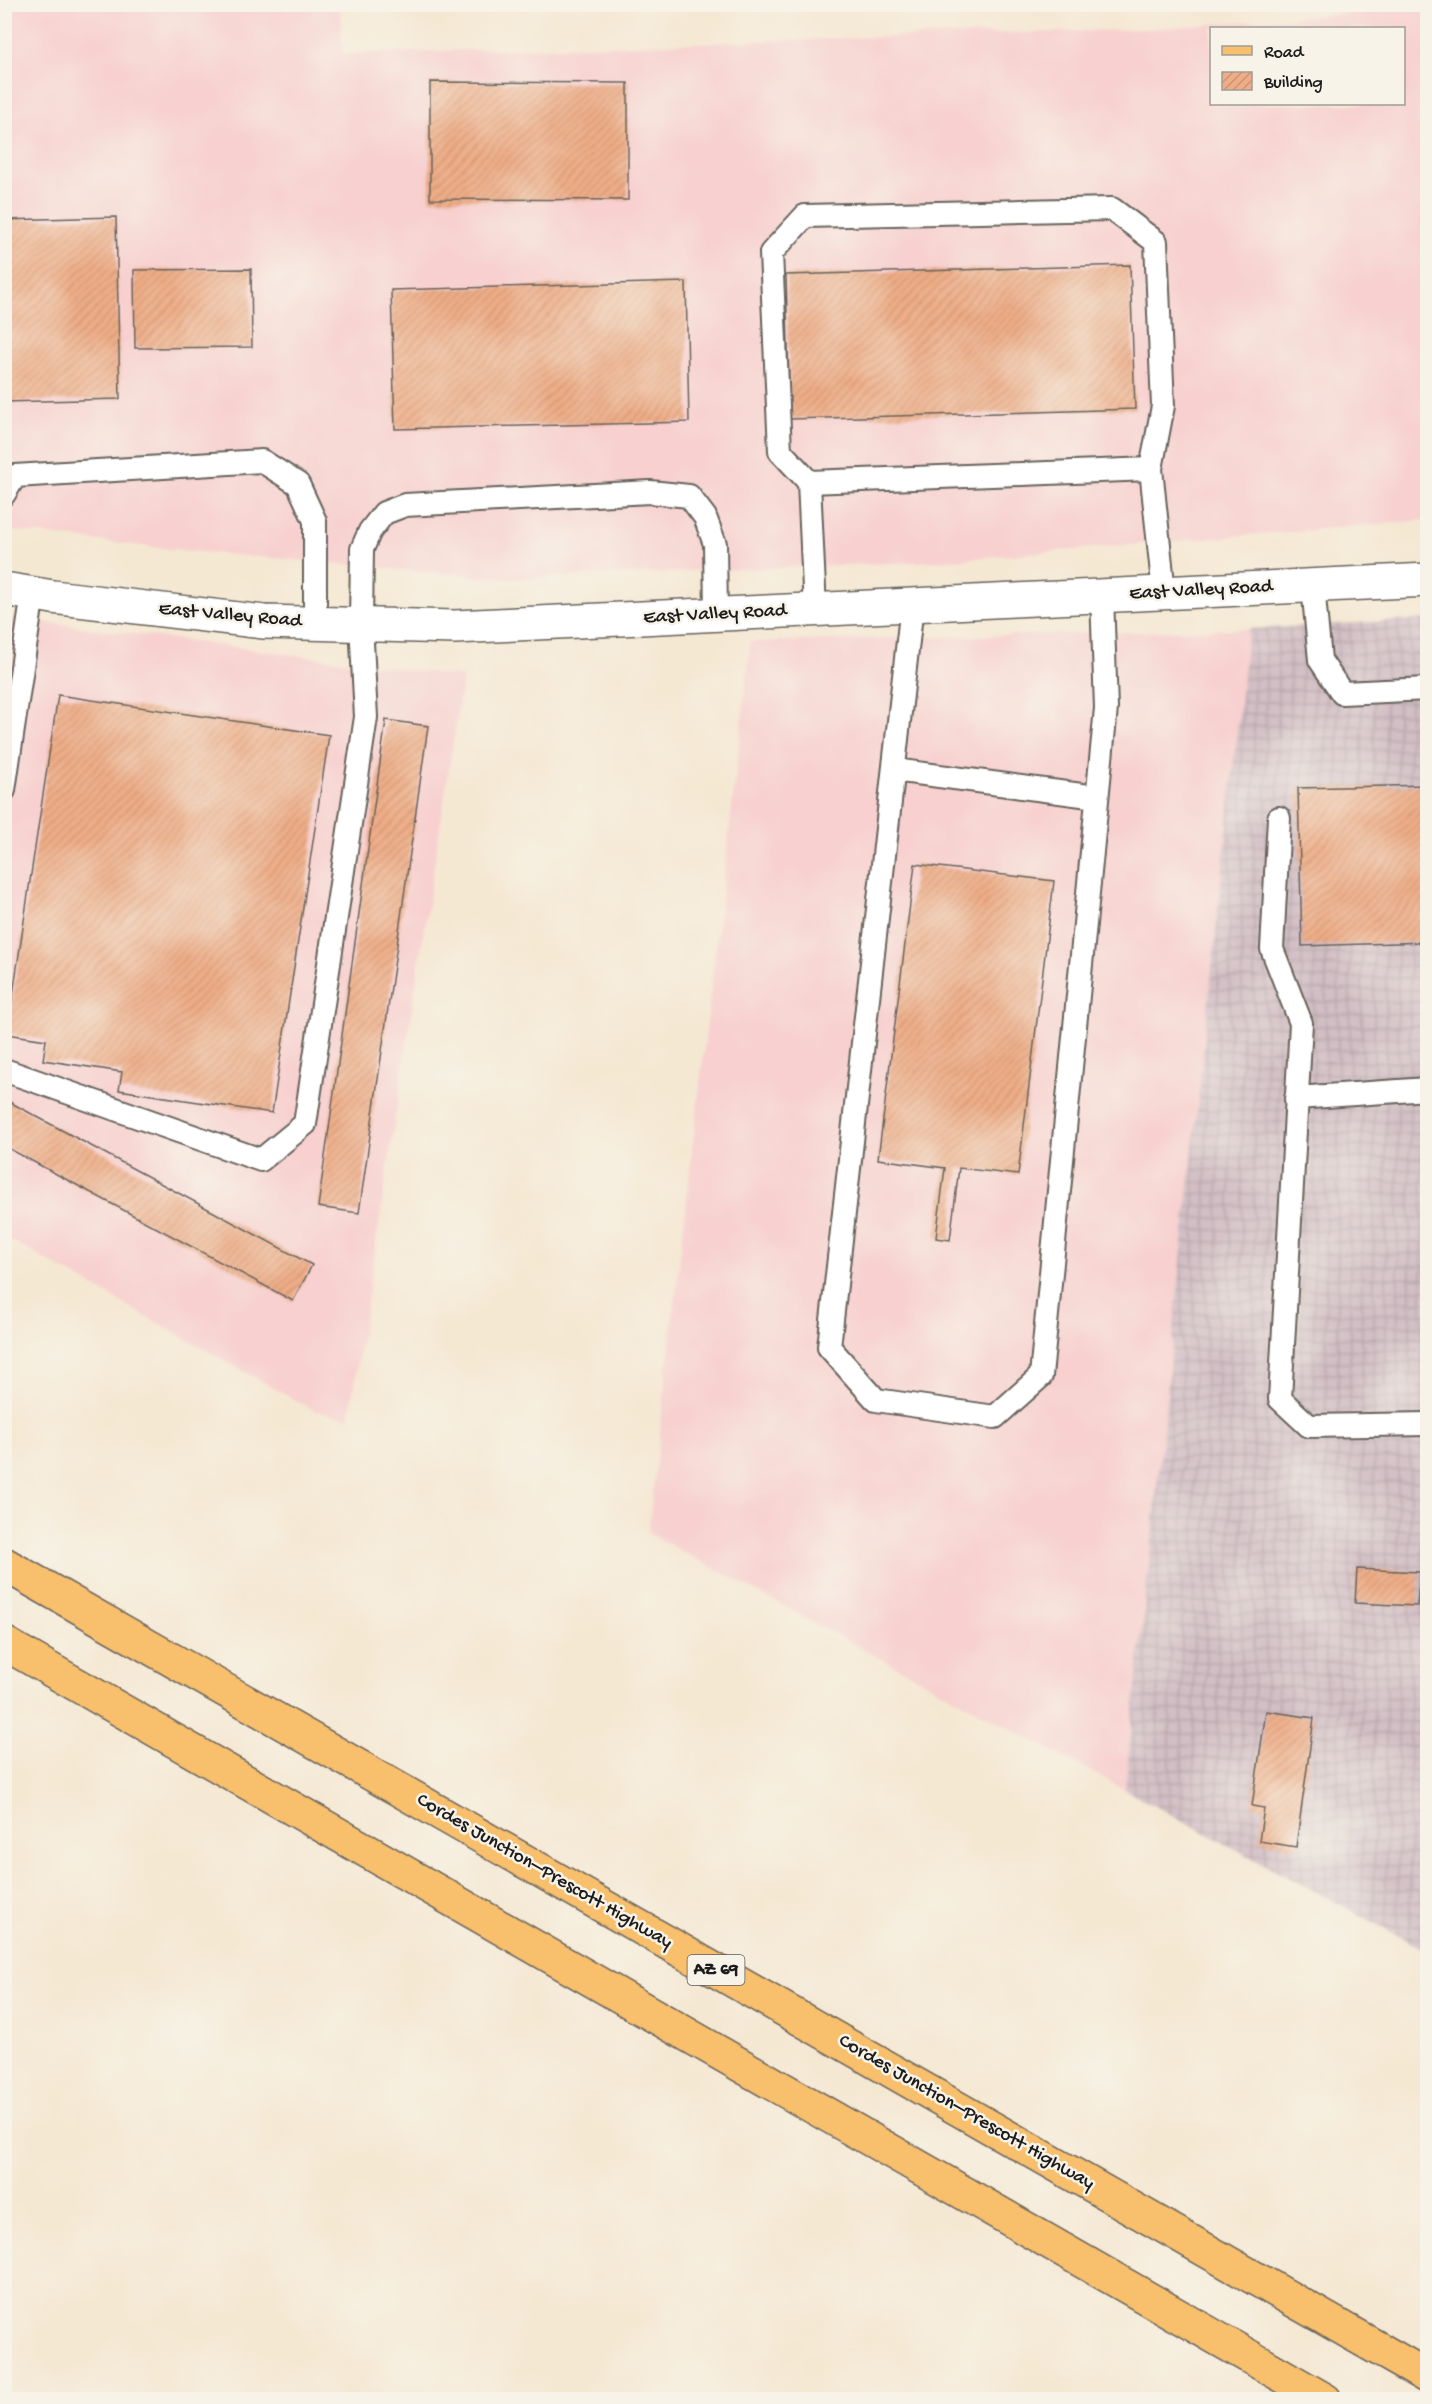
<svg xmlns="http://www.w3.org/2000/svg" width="1432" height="2404" font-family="'Gochi Hand',sans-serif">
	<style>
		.built { fill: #f7d0cf; fill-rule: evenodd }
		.industrial { fill: url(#industrial-grid) }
		.building { fill: url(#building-hatch) }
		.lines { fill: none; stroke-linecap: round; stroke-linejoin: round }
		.lane-casing { stroke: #68635c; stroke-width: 26 }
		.street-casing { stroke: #68635c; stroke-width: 36 }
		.primary-casing { stroke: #68635c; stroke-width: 36 }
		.lane { stroke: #fff; stroke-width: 22 }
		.street { stroke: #fff; stroke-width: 33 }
		.primary { stroke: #f8bf6c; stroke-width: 33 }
		.labels { text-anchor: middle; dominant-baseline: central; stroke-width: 5; stroke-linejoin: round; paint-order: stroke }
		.shield { fill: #f7f3e8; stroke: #5e5c59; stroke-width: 1.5 }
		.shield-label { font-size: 18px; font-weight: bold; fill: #1c1c1c }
		.street-label { font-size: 20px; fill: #1c1c1c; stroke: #f7f3e8 }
	</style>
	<defs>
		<pattern id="industrial-grid" width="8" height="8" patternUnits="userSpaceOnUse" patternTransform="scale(1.5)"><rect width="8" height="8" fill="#d2bec5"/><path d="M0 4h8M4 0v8" fill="none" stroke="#b4a3a9"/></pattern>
		<pattern id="building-hatch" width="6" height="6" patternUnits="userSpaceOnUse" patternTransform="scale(1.5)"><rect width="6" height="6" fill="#efad87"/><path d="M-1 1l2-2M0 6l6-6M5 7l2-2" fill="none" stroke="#cc9474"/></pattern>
	</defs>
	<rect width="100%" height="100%" fill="#f7f3e8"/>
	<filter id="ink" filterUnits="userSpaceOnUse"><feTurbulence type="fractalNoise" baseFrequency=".0167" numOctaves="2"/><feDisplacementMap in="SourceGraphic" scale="12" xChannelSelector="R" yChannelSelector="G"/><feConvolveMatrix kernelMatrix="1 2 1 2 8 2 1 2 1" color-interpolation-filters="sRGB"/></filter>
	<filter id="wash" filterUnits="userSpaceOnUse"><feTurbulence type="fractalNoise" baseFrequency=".008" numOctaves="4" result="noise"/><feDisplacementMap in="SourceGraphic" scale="24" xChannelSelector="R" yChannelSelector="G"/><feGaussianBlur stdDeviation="1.35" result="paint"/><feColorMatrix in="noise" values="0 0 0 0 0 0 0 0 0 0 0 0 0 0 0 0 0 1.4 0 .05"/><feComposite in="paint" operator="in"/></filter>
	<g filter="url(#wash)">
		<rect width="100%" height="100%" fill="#f5e8d3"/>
		<!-- built -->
		<g class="built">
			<path d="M 5,5 L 340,5 L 343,54 L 1149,29 L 1427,7 L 1427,520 L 939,561 L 508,579 L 168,549 L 5,530 ZM 1212,28 L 1404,28 L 1404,104 L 1212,104 Z"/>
			<polygon points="5,617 463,677 349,1418 315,1411 5,1237"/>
			<polygon points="1248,629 1125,1790 648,1533 751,642"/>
		</g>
		<!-- industrial -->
		<polygon class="industrial" points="1427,619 1427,1951 1125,1790 1248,629"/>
		<g id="blocks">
			<!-- building -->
			<g class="building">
				<polygon points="430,82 628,83 628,200 430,199"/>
				<polygon points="116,217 120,399 4,402 4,220"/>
				<polygon points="1130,265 1135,409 790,419 786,275"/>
				<polygon points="251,269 252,347 135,348 134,270"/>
				<polygon points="686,282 689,422 395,429 391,290"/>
				<polygon points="58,695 329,735 272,1113 119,1090 122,1072 43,1060 46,1040 7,1034"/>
				<polygon points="386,720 428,726 359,1213 318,1207"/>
				<polygon points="1428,785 1428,942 1302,946 1298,788"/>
				<polygon points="915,864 1054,881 1018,1175 959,1168 950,1240 936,1238 945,1168 878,1159"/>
				<polygon points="4,1099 312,1265 293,1301 4,1146"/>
				<polygon points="1357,1569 1420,1572 1417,1606 1355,1603"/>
				<polygon points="1266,1711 1314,1718 1296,1847 1259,1841 1264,1808 1252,1806"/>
			</g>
		</g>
	</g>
	<g filter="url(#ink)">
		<use href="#blocks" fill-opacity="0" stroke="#68635c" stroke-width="1.5"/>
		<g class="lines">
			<defs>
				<g id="lane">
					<polyline points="809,482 1151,469"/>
					<polyline points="4,494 15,476 262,461 298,484 315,521 315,623"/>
					<polyline points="1313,586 1320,660 1342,693 1428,689"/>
					<polyline points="912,605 829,1347 876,1400 995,1417 1041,1376 1106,708 1102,596"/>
					<polyline points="815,610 809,482 780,451 771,253 805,216 1112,209 1156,242 1163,406 1151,469 1164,593"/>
					<polyline points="894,770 1097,797"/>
					<polyline points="4,790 33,593"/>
					<polyline points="1279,818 1272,949 1301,1023 1280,1399 1309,1426 1428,1424"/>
					<polyline points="4,1070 261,1160 305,1124 366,717 361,624 362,549 370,531 384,513 405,505 650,492 689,496 705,517 715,544 716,615"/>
					<polyline points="1296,1098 1428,1089"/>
				</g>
				<polyline id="street" points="4,589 53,597 264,622 455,627 1428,580"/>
				<g id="primary">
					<polyline points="4,1564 1428,2377"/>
					<polyline points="4,1643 1325,2400"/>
				</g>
			</defs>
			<!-- lane casing -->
			<use href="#lane" class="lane-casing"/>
			<!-- street casing -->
			<use href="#street" class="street-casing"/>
			<!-- primary casing -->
			<use href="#primary" class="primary-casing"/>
			<!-- lane -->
			<use href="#lane" class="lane"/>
			<!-- street -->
			<use href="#street" class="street"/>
			<!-- primary -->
			<use href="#primary" class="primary"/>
		</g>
	</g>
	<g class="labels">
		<!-- shield labels -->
		<rect class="shield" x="687.5" y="1955" width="57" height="30" rx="4.5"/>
		<g class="shield-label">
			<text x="716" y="1970">AZ 69</text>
		</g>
		<!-- street labels -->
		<g class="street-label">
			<text transform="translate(1201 591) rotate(-3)">East Valley Road</text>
			<text transform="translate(715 615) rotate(-3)">East Valley Road</text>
			<text transform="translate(230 616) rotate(5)">East Valley Road</text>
			<text transform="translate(544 1872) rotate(30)">Cordes Junction–Prescott Highway</text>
			<text transform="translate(966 2113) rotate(30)">Cordes Junction–Prescott Highway</text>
		</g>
	</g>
	<!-- margin -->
	<rect width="1432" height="2404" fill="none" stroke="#f7f3e8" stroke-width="24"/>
	<!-- legend -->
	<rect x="1210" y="27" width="195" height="78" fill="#f7f3e8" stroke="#9f9d96" stroke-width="1.5"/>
	<rect x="1222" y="46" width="30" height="9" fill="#f8bf6c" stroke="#9f9d96" stroke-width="1.5"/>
	<text x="1264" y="57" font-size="18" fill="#1c1c1c">Road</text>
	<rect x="1222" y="72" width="30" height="18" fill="url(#building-hatch)" stroke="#9f9d96" stroke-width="1.5"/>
	<text x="1264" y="87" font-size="18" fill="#1c1c1c">Building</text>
</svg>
